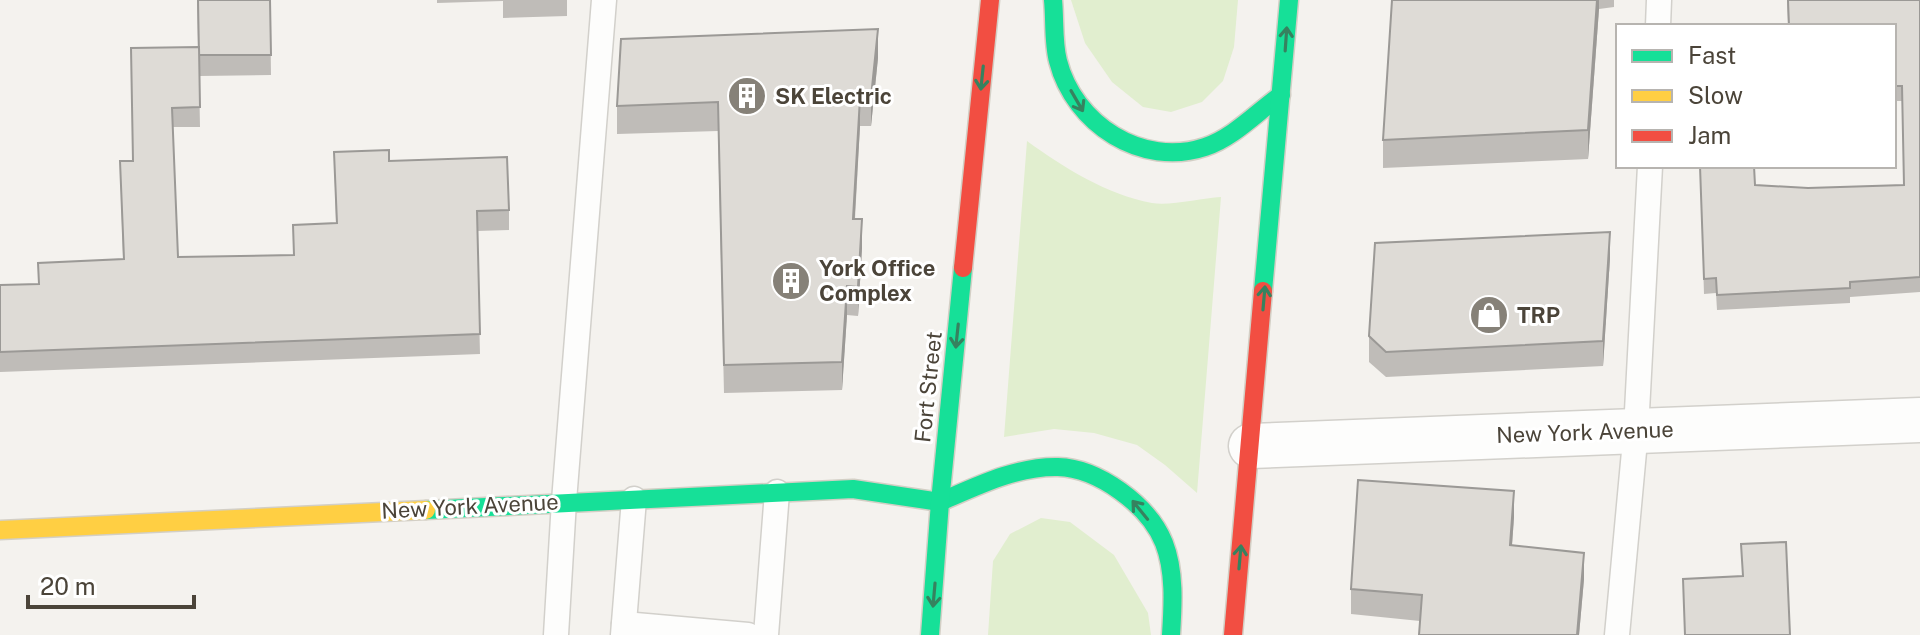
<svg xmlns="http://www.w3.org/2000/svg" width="1920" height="635" font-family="'Public Sans',sans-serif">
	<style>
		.green { fill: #e1eecf }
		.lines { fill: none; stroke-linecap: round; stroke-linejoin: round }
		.lane-casing { stroke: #d2d0cb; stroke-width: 27 }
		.street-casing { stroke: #d2d0cb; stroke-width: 47 }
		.fast-casing { stroke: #d3cfc5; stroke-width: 21 }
		.slow-casing { stroke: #d3cfc5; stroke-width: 21 }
		.jam-casing { stroke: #d3cfc5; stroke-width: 21 }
		.lane { stroke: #fdfdfc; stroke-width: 24 }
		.street { stroke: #fdfdfc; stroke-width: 44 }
		.fast { stroke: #16e098; stroke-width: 18 }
		.slow { stroke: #ffcf43; stroke-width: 18 }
		.jam { stroke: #f24e42; stroke-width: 18 }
		.wall { fill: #bfbcb8 }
		.shaded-wall { fill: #9b9996 }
		.building { fill: #dedbd6; stroke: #9b9996; stroke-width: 2 }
		.oneway { stroke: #36825f }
		.labels { text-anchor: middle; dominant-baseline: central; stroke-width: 6; stroke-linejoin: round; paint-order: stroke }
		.poi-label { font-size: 22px; font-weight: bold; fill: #4b4439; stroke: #fff; text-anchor: start }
		.street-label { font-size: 22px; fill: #4b4439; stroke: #fff }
	</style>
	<rect width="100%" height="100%" fill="#f4f2ee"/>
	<!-- green -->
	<g class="green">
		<polygon points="1071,0 1238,0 1234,47 1223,81 1202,102 1171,112 1143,107 1112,82 1085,43"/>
		<path d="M 1027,141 C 1063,167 1107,195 1152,203 C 1171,206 1201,198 1221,197 L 1197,493 L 1165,465 L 1137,445 L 1094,433 L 1054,429 L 1004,437 Z"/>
		<polygon points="1041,518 1070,522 1114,555 1148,613 1151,635 988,635 993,561 1010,534"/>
	</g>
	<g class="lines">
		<defs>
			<g id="lane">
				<polyline points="1658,26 1659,0"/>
				<polyline points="624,624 748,635"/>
				<polyline points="556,635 564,501 604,0"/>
				<polyline points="623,635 634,499"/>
				<polyline points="766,635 777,492"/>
				<polyline points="1617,635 1636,430 1650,166"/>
			</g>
			<polyline id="street" points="1251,446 1920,420"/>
			<g id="fast">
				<path d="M 1053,0 C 1055,20 1053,42 1058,61 C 1074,124 1142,168 1205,147 C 1233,138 1257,112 1281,95"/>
				<polyline points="1263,291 1289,0"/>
				<path d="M 940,502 C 977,486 1017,466 1058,467 C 1098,468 1149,505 1164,543 C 1175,571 1173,605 1171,635"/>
				<polyline points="426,510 853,489 940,502"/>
				<polyline points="930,635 940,502 963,268"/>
			</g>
			<polyline id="slow" points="0,530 426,510"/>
			<g id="jam">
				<polyline points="963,268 990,0"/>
				<polyline points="1233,635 1263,291"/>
			</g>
		</defs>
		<!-- lane casing -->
		<use href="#lane" class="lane-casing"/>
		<!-- street casing -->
		<use href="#street" class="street-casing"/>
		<!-- fast casing -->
		<use href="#fast" class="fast-casing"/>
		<!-- slow casing -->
		<use href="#slow" class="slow-casing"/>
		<!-- jam casing -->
		<use href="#jam" class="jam-casing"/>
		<!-- lane -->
		<use href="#lane" class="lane"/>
		<!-- street -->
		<use href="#street" class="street"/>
		<!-- fast -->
		<use href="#fast" class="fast"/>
		<!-- slow -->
		<use href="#slow" class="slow"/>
		<!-- jam -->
		<use href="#jam" class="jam"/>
	</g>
	<!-- wall -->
	<g class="wall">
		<polygon points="197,0 278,0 270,0 271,75 199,76 200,127 173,127 178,257 294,255 293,225 336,223 334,152 389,161 509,210 509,230 477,231 480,354 0,372 0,285 38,284 38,263 123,259 120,161 133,161 198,47"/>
		<polygon points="437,0 567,0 567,16 503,18 503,1 437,3"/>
		<polygon points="1392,0 1614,0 1614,7 1599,9 1588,159 1383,168 1383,140"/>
		<polygon points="1787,0 1920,0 1920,292 1850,297 1850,303 1717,310 1716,293 1704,294 1700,166 1755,185 1808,188 1904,185 1902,101 1894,101 1894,26 1788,26"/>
		<polygon points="878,58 871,126 860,126 855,219 862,248 858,316 847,315 842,390 724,393 718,131 617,134 617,106"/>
		<polygon points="1610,258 1603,366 1386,377 1369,362 1369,336"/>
		<polygon points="1514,517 1512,546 1584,579 1579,635 1419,635 1420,621 1351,614 1351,589"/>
	</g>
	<!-- shaded-wall -->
	<g class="shaded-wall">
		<polygon points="1597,0 1599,0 1599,9 1588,159 1588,130"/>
		<polygon points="878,29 878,58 871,126 871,97"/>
		<polygon points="860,98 860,126 853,247 853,219"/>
		<polygon points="862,219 862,248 858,316 858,287"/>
		<polygon points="1610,232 1610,258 1603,366 1603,341"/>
		<polygon points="847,286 847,315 842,390 842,362"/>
		<polygon points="1514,491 1514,517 1510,571 1510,545"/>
		<polygon points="1584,553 1584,579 1579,635 1577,635"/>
	</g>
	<!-- building -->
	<g class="building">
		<polygon points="198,0 270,0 271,55 199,55"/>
		<polygon points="1392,0 1597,0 1588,130 1383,140"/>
		<polygon points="1788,0 1920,0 1920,277 1850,282 1850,288 1717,295 1716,278 1704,279 1700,166 1754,166 1755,185 1808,188 1904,185 1902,86 1894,86 1894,26 1789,26"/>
		<polygon points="878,29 871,97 860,98 853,219 862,219 858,287 847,286 842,362 724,365 718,102 617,106 621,39"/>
		<polygon points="199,47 200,107 172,108 178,257 294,255 293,225 337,223 334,152 389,150 389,161 507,157 509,210 477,211 480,334 0,352 0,285 39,284 38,263 124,259 120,161 133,161 131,48"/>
		<polygon points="1610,232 1603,341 1386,352 1369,336 1375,243"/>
		<polygon points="1358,480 1514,491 1510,545 1584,553 1577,635 1419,635 1422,595 1351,589"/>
		<polygon points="1786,542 1790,635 1685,635 1683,579 1743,576 1741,544"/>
	</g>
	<!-- one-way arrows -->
	<defs><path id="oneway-shaft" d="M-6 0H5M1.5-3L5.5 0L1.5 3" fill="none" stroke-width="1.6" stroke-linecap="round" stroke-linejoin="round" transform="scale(2)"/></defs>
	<g class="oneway">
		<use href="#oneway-shaft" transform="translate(1286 39) rotate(-86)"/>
		<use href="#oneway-shaft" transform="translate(982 78) rotate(96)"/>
		<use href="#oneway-shaft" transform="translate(1077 101) rotate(60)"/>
		<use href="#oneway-shaft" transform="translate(1264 298) rotate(-85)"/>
		<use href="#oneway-shaft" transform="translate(957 336) rotate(96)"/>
		<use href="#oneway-shaft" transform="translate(1140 510) rotate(-129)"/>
		<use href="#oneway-shaft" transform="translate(1240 557) rotate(-85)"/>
		<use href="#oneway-shaft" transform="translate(934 595) rotate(95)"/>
	</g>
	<!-- icons -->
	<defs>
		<symbol id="building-disc" viewBox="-11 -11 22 22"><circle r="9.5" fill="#868178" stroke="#fff"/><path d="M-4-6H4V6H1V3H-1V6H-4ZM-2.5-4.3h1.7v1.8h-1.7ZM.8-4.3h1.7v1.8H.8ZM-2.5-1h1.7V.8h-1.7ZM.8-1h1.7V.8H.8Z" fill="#fff"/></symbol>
		<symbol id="shop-disc" viewBox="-11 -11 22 22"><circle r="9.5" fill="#868178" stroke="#fff"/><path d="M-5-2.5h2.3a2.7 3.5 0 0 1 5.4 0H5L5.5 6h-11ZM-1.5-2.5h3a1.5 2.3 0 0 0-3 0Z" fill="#fff"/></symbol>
	</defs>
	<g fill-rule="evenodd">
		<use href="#building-disc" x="725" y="74" width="44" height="44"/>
		<use href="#building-disc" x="769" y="259" width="44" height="44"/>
		<use href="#shop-disc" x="1467" y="293" width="44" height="44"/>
	</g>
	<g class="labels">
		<!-- poi labels -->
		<g class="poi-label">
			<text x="775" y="96">SK Electric</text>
			<text x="819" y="268">York Office<tspan x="819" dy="25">Complex</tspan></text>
			<text x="1517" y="315">TRP</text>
		</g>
		<!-- street labels -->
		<g class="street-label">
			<text transform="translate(928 387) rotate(-84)">Fort Street</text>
			<text transform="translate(1585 432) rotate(-2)">New York Avenue</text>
			<text transform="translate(470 506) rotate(-3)">New York Avenue</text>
		</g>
	</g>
	<!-- legend -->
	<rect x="1616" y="24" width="280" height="144" fill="#ffffff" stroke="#b7b4b0" stroke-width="2"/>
	<rect x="1632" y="50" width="40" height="12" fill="#16e098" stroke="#b7b4b0" stroke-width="2"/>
	<text x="1688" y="64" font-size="24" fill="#4b4439">Fast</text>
	<rect x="1632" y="90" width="40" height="12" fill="#ffcf43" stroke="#b7b4b0" stroke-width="2"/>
	<text x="1688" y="104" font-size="24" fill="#4b4439">Slow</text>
	<rect x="1632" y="130" width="40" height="12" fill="#f24e42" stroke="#b7b4b0" stroke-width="2"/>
	<text x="1688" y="144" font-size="24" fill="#4b4439">Jam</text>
	<!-- scale -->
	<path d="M28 595v12h166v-12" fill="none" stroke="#4b4439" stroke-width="4"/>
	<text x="40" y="595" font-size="24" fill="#4b4439" stroke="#ffffff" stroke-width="6" paint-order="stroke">20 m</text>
</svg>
